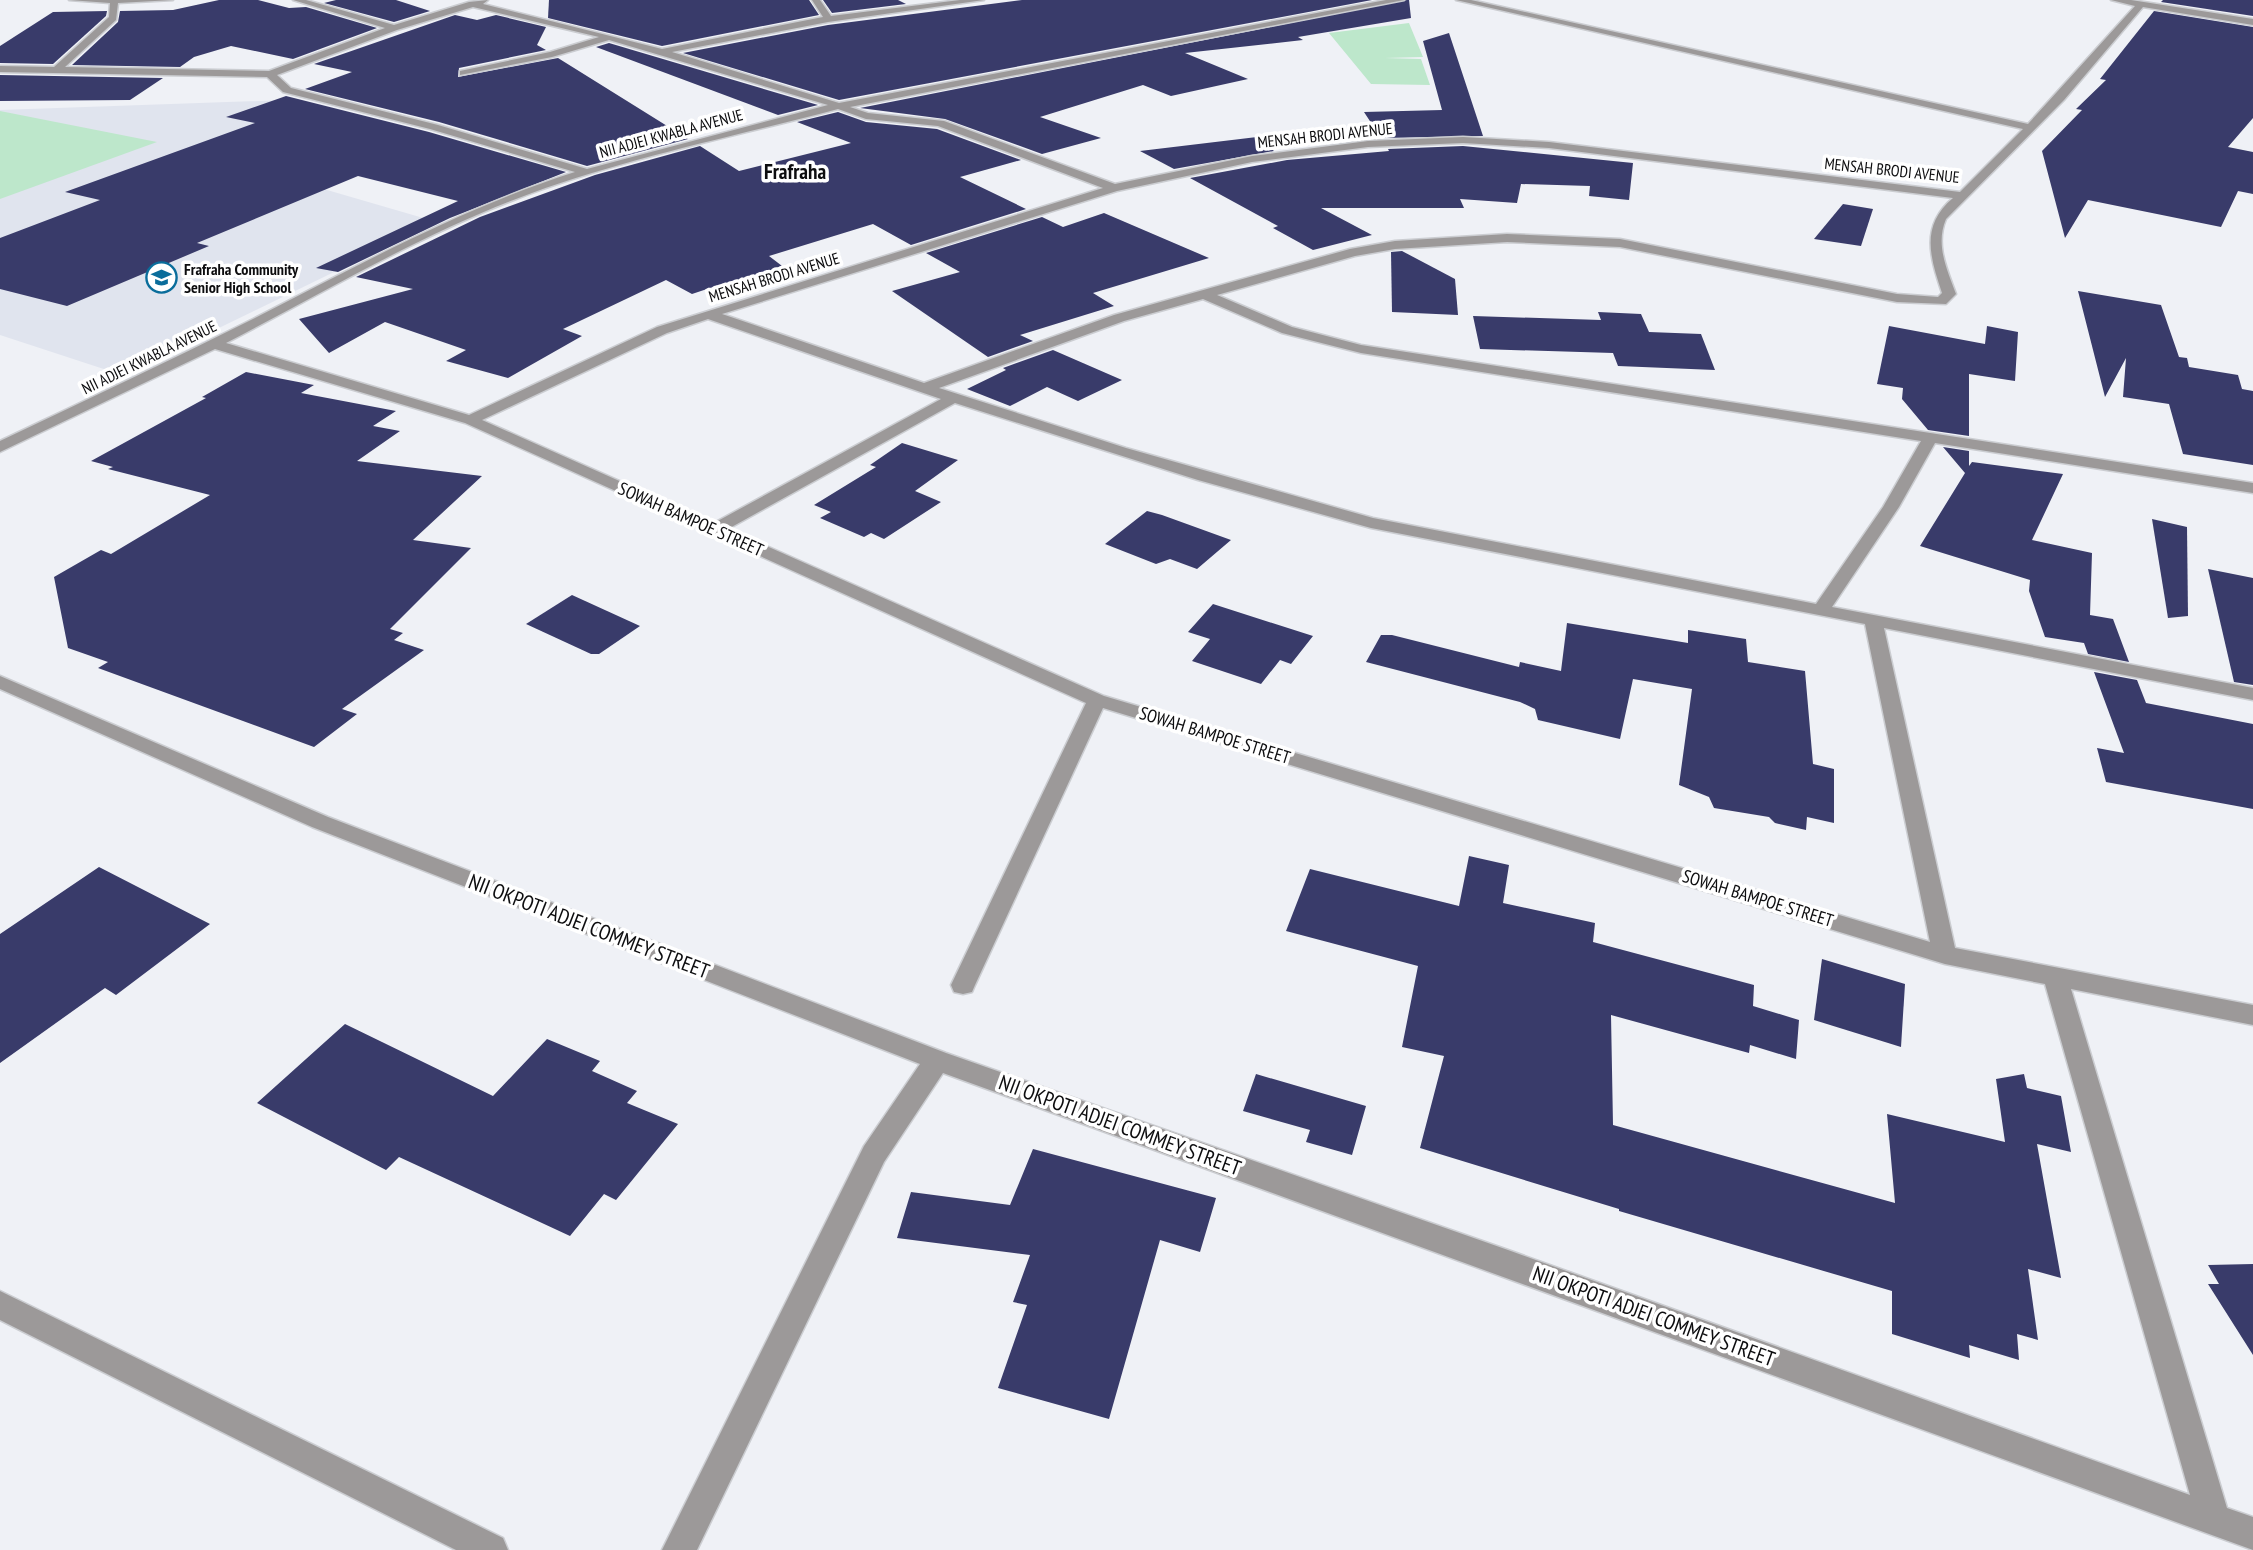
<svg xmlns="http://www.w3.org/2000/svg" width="2253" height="1550" font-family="'PT Sans Narrow',sans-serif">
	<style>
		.built { fill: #e0e4ee }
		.green { fill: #bde7cb }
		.building { fill: #393b6a }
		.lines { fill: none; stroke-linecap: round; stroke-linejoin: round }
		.minor-casing { stroke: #cbcdd1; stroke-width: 3 }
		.minor { fill: #9c9999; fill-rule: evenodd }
		.labels { text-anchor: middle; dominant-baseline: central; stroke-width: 7; stroke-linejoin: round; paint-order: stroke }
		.far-street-label { font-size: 16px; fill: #0d0d0f; stroke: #fff }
		.far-poi-label { font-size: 16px; font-weight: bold; fill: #0d0d0f; stroke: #fff; text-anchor: start }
		.street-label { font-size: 18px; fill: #0d0d0f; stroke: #fff }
		.far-district-label { font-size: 21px; font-weight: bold; fill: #0d0d0f; stroke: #fff }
		.near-street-label { font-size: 21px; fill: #0d0d0f; stroke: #fff }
	</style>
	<rect width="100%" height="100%" fill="#eff1f6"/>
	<!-- built -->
	<polygon class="built" points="288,100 255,169 437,222 122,375 0,335 0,110"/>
	<!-- green -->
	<g class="green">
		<polygon points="1409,23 1423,57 1385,58 1421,59 1430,85 1371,84 1329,33"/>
		<polygon points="0,111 157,142 0,199"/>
	</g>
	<!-- building -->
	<g class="building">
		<polygon points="219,0 258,0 289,8 306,7 377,28 293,59 231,46 194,57 180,67 72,65 118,22 120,11 173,10"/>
		<polygon points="336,0 396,0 430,11 394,22 324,3"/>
		<polygon points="549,0 809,0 819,15 662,46 548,18"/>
		<polygon points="823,0 898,0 906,4 832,13"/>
		<polygon points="1022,0 1372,0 839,100 683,53 828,25"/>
		<polygon points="1407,0 1409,0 1411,18 1298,37 1303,40 1185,53 1248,79 1171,96 1143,85 1040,117 1101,138 1042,154 945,119 860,108"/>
		<polygon points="2163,0 2253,0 2253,16 2161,2"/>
		<polygon points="107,11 106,16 53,64 0,63 0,46 53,12"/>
		<polygon points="2154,11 2253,27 2253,118 2228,147 2253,152 2253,194 2238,191 2221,227 2088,200 2065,238 2042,151 2082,110 2076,109 2106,80 2100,79"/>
		<polygon points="455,15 477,20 496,15 546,27 537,45 546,50 459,68 458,77 558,58 688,139 587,166 439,122 305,89 352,72 314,64"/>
		<polygon points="1449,33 1483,136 1381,138 1364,112 1442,110 1423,41"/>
		<polygon points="609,43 818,105 778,115 596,47"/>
		<polygon points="0,75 163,78 130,100 0,101"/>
		<polygon points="286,96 429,132 566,172 450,218 338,272 316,268 458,201 358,176 197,243 209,246 67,306 0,289 0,238 100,200 65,192 255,123 226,117"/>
		<polygon points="838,112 866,122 937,129 1021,160 960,177 1026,209 911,245 873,224 769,256 786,269 723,290 716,286 692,294 666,280 563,329 582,336 508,378 446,361 466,350 385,322 329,353 299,319 413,289 356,277 480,217 595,175 700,146 739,171 851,143 797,122"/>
		<polygon points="1257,137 1274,151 1174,169 1140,151"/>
		<polygon points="1463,146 1633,163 1629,200 1589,196 1590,186 1521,184 1517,203 1460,199 1464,208 1321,208 1372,235 1313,250 1273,228 1278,226 1190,178 1287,160 1389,151 1388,149"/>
		<polygon points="1843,204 1873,209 1861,246 1814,239"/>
		<polygon points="1104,213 1209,258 1093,293 1114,306 1020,335 1033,341 988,357 892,291 960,272 926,253 1042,217 1063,227"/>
		<polygon points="1402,251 1455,279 1458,315 1392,312 1391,252"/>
		<polygon points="2078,291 2161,305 2179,357 2187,358 2189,367 2238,375 2242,389 2253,391 2253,465 2183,454 2169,404 2123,397 2126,358 2105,397"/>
		<polygon points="1598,312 1641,314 1649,332 1701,334 1715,370 1618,366 1613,353 1480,349 1473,316 1601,320"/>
		<polygon points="1889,326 1985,344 1987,326 2018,332 2015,381 1969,374 1969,436 1928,430 1902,399 1903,388 1877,384"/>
		<polygon points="1053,350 1122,380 1078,401 1047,387 1010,406 967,389 1006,370 1003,368"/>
		<polygon points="246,372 314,385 301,393 396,411 373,426 400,431 357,461 482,476 413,540 471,548 390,629 403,633 394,640 424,650 342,709 357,714 314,747 98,668 108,662 68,648 54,577 101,550 111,554 210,495 108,469 113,467 91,461 206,398 202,397"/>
		<polygon points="902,443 958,460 915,491 941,502 884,539 871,533 864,537 820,518 831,512 814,505 876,467 870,465"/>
		<polygon points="1943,447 1969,451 1969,466 1972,462 2063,474 2032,540 2092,553 2090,615 2113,619 2129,662 2088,654 2084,643 2045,637 2029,591 2030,580 1920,546 1965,473"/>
		<polygon points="1147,511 1162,515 1231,540 1197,569 1170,559 1156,564 1105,544"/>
		<polygon points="2152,519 2187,527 2188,616 2168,618"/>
		<polygon points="2208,569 2253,578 2253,685 2234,682"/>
		<polygon points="572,595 640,626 599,654 591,654 526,624"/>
		<polygon points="1213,604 1313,636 1291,664 1280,660 1261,684 1192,661 1210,639 1188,632"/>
		<polygon points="1567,623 1688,643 1688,630 1746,639 1748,662 1805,671 1813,764 1834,769 1834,823 1807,817 1806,830 1775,823 1769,817 1714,808 1709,797 1679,785 1692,689 1633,679 1620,739 1538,720 1535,709 1520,702 1366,662 1381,635 1392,635 1519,667 1520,662 1561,671"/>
		<polygon points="2094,672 2137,680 2146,703 2253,724 2253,809 2106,782 2097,748 2124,753"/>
		<polygon points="1469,856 1509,865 1503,903 1595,923 1593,942 1754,985 1753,1006 1799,1020 1796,1059 1750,1045 1749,1053 1611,1015 1613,1125 1895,1203 1887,1114 2005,1142 1996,1079 2024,1074 2027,1088 2061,1096 2071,1152 2037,1144 2061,1278 2028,1269 2038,1340 2017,1334 2019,1360 1969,1345 1970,1358 1892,1334 1892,1291 1619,1211 1619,1209 1420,1148 1444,1056 1402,1047 1418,966 1286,931 1310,869 1459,906"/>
		<polygon points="99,867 210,924 116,995 105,988 0,1063 0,934"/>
		<polygon points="1822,959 1905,984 1901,1047 1814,1020"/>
		<polygon points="345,1024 493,1096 547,1039 600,1061 592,1071 637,1091 627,1103 678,1124 616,1200 604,1194 570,1236 399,1157 386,1170 257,1103"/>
		<polygon points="1256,1074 1366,1106 1352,1155 1306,1142 1310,1130 1243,1111"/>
		<polygon points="1033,1149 1216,1198 1200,1252 1160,1240 1109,1419 998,1388 1027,1305 1013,1302 1030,1255 897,1238 911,1192 1010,1205"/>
		<polygon points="2253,1264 2253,1355 2208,1284 2219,1284 2208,1265"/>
	</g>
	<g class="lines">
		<defs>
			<g id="minor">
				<path d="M 69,0 L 173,0 L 118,3 L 116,20 L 65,67 L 269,71 L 385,28 L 293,0 L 306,0 L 394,25 L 469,2 L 488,0 L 483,4 L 662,49 L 823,17 L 812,0 L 820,0 L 831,16 L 960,0 L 984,0 L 828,22 L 672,52 L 839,103 L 1386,0 L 1404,0 L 850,107 L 868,113 L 944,121 L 1115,184 L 1252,156 L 1368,141 L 1463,137 L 1549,142 L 1960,192 L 2023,129 L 1456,0 L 1471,0 L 2028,124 L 2135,6 L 2111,0 L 2131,0 L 2253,19 L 2253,25 L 2143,7 L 2064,100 L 1946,219 C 1935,245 1947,269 1956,294 L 1946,304 L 1897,302 L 1620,247 L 1507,242 L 1395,249 L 1355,256 L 1217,295 L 1292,327 L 1361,345 L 2253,483 L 2253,493 L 1935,443 L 1899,507 L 1832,607 L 2253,688 L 2253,700 L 1884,628 L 1955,948 L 2253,1005 L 2253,1025 L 2071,989 L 2227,1508 L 2253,1517 L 2253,1550 L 943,1073 L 884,1162 L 697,1550 L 662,1550 L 864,1146 L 920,1064 L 312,827 L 0,689 L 0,676 L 328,817 L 946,1053 L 1508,1250 L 2190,1495 L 2045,984 L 1945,964 L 1103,708 L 975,985 L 972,992 L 963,994 L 954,992 L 951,985 L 1086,703 L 465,423 L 215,349 L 0,452 L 0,441 C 84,401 169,361 253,319 C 359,265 462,208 575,172 L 430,129 L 283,92 L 267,77 L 0,72 L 0,66 L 54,67 L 109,17 L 110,3 ZM 473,7 L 599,37 L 550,52 L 460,71 L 460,75 L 552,57 L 609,40 L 828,105 L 587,169 L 438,125 L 291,88 L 277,75 L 397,30 ZM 838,109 L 866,119 L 938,126 L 1103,188 L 657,327 L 469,415 L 226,343 C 321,294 416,237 516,199 C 617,160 733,137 838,109 ZM 1463,143 L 1549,148 L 1953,198 C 1920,226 1930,257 1942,293 L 1938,297 L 1897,294 L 1620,239 L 1507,234 L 1395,241 L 1350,249 L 1114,315 L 924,383 L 722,314 L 1117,191 L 1252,162 L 1368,147 ZM 1203,299 L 1282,333 L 1361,353 L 1921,441 L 1883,507 L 1816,604 L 1373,518 L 1126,448 L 939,388 L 1124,321 ZM 708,319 L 941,399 L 714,523 L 482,420 L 667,333 ZM 955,403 L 1198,480 L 1371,528 L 1865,624 L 1930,942 L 1104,696 L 728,529 Z"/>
				<polygon points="0,1291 503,1538 508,1550 456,1550 0,1320"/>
			</g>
		</defs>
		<!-- minor casing -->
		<use href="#minor" class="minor-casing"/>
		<!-- minor -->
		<use href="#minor" class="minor"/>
	</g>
	<!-- icons -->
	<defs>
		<symbol id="school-ring" viewBox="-11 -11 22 22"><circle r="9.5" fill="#fff" stroke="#0a6d9b" stroke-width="1.5"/><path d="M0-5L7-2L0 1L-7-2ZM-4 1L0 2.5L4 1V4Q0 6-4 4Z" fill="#0a6d9b"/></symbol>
	</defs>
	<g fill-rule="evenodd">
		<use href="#school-ring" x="144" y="260" width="35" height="35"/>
	</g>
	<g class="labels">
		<!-- far-street labels -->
		<g class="far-street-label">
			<text transform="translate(671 133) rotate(-15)">NII ADJEI KWABLA AVENUE</text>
			<text transform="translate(1325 135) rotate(-6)">MENSAH BRODI AVENUE</text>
			<text transform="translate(1892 170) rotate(6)">MENSAH BRODI AVENUE</text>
			<text transform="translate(774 277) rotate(-17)">MENSAH BRODI AVENUE</text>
			<text transform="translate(149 357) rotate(-26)">NII ADJEI KWABLA AVENUE</text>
		</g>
		<!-- far-poi labels -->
		<g class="far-poi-label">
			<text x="184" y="269">Frafraha Community<tspan x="184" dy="18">Senior High School</tspan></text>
		</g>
		<!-- street labels -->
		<g class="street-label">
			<text transform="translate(691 519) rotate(24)">SOWAH BAMPOE STREET</text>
			<text transform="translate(1215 735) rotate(17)">SOWAH BAMPOE STREET</text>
			<text transform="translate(1758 898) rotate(17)">SOWAH BAMPOE STREET</text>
		</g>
		<!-- far-district labels -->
		<g class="far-district-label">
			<text x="795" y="171">Frafraha</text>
		</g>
		<!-- near-street labels -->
		<g class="near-street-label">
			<text transform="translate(589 926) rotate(21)">NII OKPOTI ADJEI COMMEY STREET</text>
			<text transform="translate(1120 1125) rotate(20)">NII OKPOTI ADJEI COMMEY STREET</text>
			<text transform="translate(1654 1316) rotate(20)">NII OKPOTI ADJEI COMMEY STREET</text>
		</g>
	</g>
</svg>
